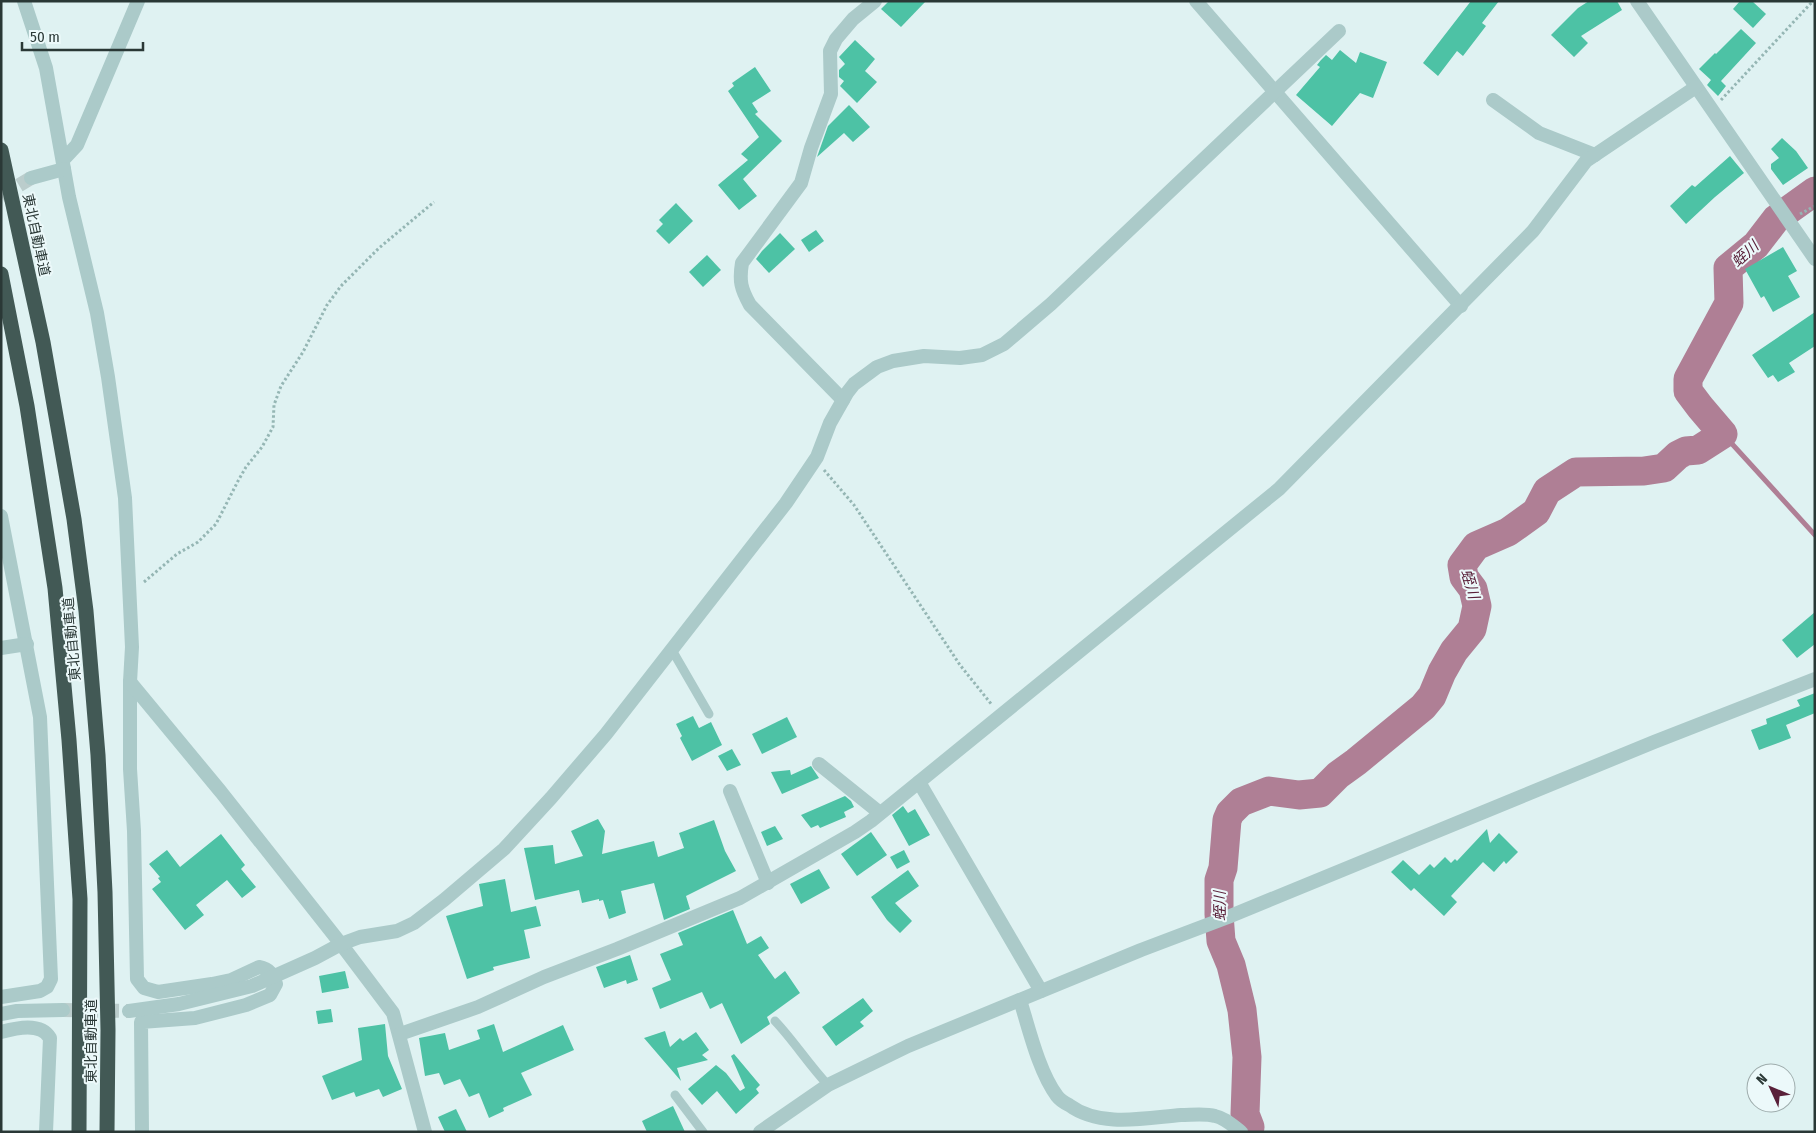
<svg xmlns="http://www.w3.org/2000/svg" width="1816" height="1133" font-family="'Fira Sans Condensed','Noto Sans JP',sans-serif">
	<style>
		.lines { fill: none; stroke-linecap: round; stroke-linejoin: round }
		.stream { stroke: #af7f95; stroke-width: 5 }
		.river { stroke: #af7f95; stroke-width: 29 }
		.building { fill: #4dc2a5 }
		.minor-tunnel { stroke: #bbcdcc; stroke-width: 14; stroke-dasharray: 14 7; stroke-linecap: butt }
		.path { stroke: #95b6b4; stroke-width: 3; stroke-dasharray: 2.5 2.5; stroke-linecap: butt }
		.service { stroke: #abcac9; stroke-width: 9 }
		.minor { stroke: #abcac9; stroke-width: 14 }
		.motorway { stroke: #425955; stroke-width: 15 }
		.labels { text-anchor: middle; dominant-baseline: central; stroke-width: 4; stroke-linejoin: round; paint-order: stroke }
		.street-label { font-size: 14px; fill: #2a3836; stroke: #ecf9fa }
		.water-label { font-size: 15px; font-style: italic; fill: #592039; stroke: #ecf9fa }
	</style>
	<rect width="100%" height="100%" fill="#dff2f2"/>
	<g class="lines">
		<!-- stream -->
		<polyline class="stream" points="1723,434 1815,535"/>
		<!-- river -->
		<polyline class="river" points="1248,1132 1250,1127 1245,1114 1247,1057 1242,1010 1231,965 1221,941 1219,914 1219,880 1223,868 1227,820 1230,813 1241,802 1269,791 1299,795 1320,793 1338,775 1356,762 1423,707 1432,696 1442,672 1454,651 1472,629 1477,606 1473,589 1464,577 1462,565 1476,546 1508,532 1536,512 1547,491 1576,472 1644,471 1664,468 1678,455 1686,451 1698,450 1723,434 1700,407 1688,391 1688,379 1729,303 1728,268 1756,245 1776,219 1815,191"/>
	</g>
	<!-- building -->
	<g class="building">
		<polygon points="889,1 926,1 901,27 881,9"/>
		<polygon points="1471,1 1499,1 1482,23 1486,26 1463,56 1457,51 1438,76 1423,63"/>
		<polygon points="1589,1 1617,1 1622,10 1581,36 1588,43 1574,57 1551,35 1578,8"/>
		<polygon points="1740,1 1752,1 1766,14 1753,28 1733,9"/>
		<polygon points="1741,29 1756,43 1721,81 1726,86 1718,96 1707,85 1711,80 1699,69 1715,53 1716,54"/>
		<polygon points="855,40 875,59 865,71 877,82 857,103 840,86 844,81 839,77 839,70 845,64 839,57"/>
		<polygon points="1340,50 1356,63 1360,52 1387,62 1373,98 1360,93 1332,126 1296,95 1320,67 1317,65 1321,60 1326,55 1332,60"/>
		<polygon points="755,67 771,91 752,103 758,112 755,114 782,141 743,179 757,196 739,210 718,185 748,160 741,154 759,137 728,91 734,86 732,83"/>
		<polygon points="849,105 870,127 853,142 844,133 817,157 828,126"/>
		<polygon points="1782,138 1796,151 1808,168 1783,185 1771,169 1771,164 1779,158 1771,149"/>
		<polygon points="1730,156 1744,173 1715,197 1686,224 1670,206 1692,185 1695,187"/>
		<polygon points="676,203 693,221 669,244 656,231 663,224 659,220"/>
		<polygon points="816,230 824,241 809,252 801,240"/>
		<polygon points="780,233 795,249 769,273 756,259 762,251"/>
		<polygon points="1783,247 1797,271 1788,276 1800,297 1773,312 1764,296 1761,298 1745,269"/>
		<polygon points="707,255 721,270 703,287 689,272"/>
		<polygon points="1815,312 1815,346 1789,363 1795,372 1778,382 1773,375 1768,378 1752,355"/>
		<polygon points="1815,612 1815,644 1797,658 1782,640"/>
		<polygon points="1815,693 1815,713 1786,725 1791,738 1759,750 1751,730 1767,724 1766,719 1800,706 1797,700"/>
		<polygon points="693,716 699,728 711,722 722,745 692,761 680,738 682,736 676,724"/>
		<polygon points="787,717 797,737 762,754 752,734"/>
		<polygon points="732,749 741,765 727,771 718,756"/>
		<polygon points="811,766 819,778 782,794 771,772 790,770 791,775"/>
		<polygon points="845,796 851,801 854,807 844,812 846,817 820,828 818,825 811,828 801,815"/>
		<polygon points="903,806 908,813 915,809 930,835 909,846 892,815"/>
		<polygon points="598,819 605,831 602,854 654,841 658,857 684,848 679,833 714,820 725,851 736,871 686,896 690,909 664,920 654,883 621,891 626,913 609,919 603,900 599,901 599,899 582,903 579,890 535,900 524,848 553,845 555,864 583,856 571,831"/>
		<polygon points="775,826 783,839 767,846 761,832"/>
		<polygon points="1487,829 1490,843 1499,833 1518,852 1506,864 1504,861 1494,872 1483,862 1451,896 1457,902 1444,916 1414,888 1411,891 1391,872 1403,860 1419,875 1430,864 1434,868 1445,857 1451,863 1455,859 1457,861"/>
		<polygon points="871,832 887,855 857,876 841,854"/>
		<polygon points="221,834 245,865 241,869 256,887 242,898 227,880 196,905 204,915 185,930 152,889 161,882 158,878 160,877 149,864 167,850 180,867"/>
		<polygon points="904,850 910,862 897,869 890,857"/>
		<polygon points="819,869 830,888 801,904 790,884"/>
		<polygon points="908,870 919,886 895,903 912,921 900,933 887,920 871,897"/>
		<polygon points="505,879 511,912 536,906 541,926 524,930 530,958 493,967 494,970 467,979 446,916 483,906 479,884"/>
		<polygon points="733,910 747,944 761,936 769,948 758,955 775,979 785,971 800,993 767,1017 770,1024 741,1044 722,1003 710,1009 702,992 660,1009 652,988 671,980 660,954 683,945 678,933"/>
		<polygon points="630,955 638,980 627,984 626,980 604,988 596,967"/>
		<polygon points="345,971 349,988 322,993 319,976"/>
		<polygon points="863,998 873,1011 860,1022 864,1026 836,1046 822,1027"/>
		<polygon points="331,1009 333,1022 318,1024 316,1011"/>
		<polygon points="385,1024 388,1056 402,1089 383,1097 379,1089 356,1097 354,1092 332,1100 322,1076 362,1060 358,1028"/>
		<polygon points="494,1024 503,1052 563,1025 574,1050 521,1073 532,1095 503,1108 504,1111 489,1118 479,1093 469,1097 460,1079 444,1085 439,1073 425,1076 419,1038 445,1033 449,1050 480,1039 477,1030"/>
		<polygon points="665,1031 670,1047 680,1038 683,1041 696,1032 709,1050 702,1055 708,1060 677,1068 681,1081 644,1038"/>
		<polygon points="734,1054 760,1085 756,1089 759,1093 736,1114 717,1091 702,1105 688,1089 716,1065 726,1073 740,1091 745,1088 731,1056"/>
		<polygon points="673,1106 685,1132 647,1132 642,1121"/>
		<polygon points="456,1109 467,1132 445,1132 438,1117"/>
	</g>
	<g class="lines">
		<!-- minor-tunnel -->
		<g class="minor-tunnel">
			<polyline points="1,196 31,178"/>
			<polyline points="63,1010 129,1011"/>
		</g>
		<!-- path -->
		<g class="path">
			<polyline points="1721,100 1813,1"/>
			<polyline points="1800,214 1815,206"/>
			<polyline points="824,470 854,505 960,665 992,705"/>
			<polyline points="144,582 177,554 198,542 216,524 238,481 246,467 262,447 273,427 274,405 281,386 303,352 327,305 341,286 379,248 434,202"/>
		</g>
		<!-- service -->
		<g class="service">
			<polyline points="672,650 709,714"/>
			<path d="M 775,1021 C 794,1041 809,1065 828,1085"/>
			<polyline points="675,1095 703,1132"/>
		</g>
		<!-- minor -->
		<g class="minor">
			<path d="M 24,1 L 46,68 L 69,197 L 97,313 L 108,377 L 125,498 L 132,647 L 130,682 L 130,769 L 134,831 L 137,979 L 144,988 L 158,992 L 212,984 L 231,980 L 259,967 C 270,969 273,975 276,984 L 270,995 L 246,1005 L 195,1018 L 141,1022 L 142,1132"/>
			<polyline points="1196,1 1461,306"/>
			<polyline points="1637,1 1815,259"/>
			<polyline points="1493,100 1539,133 1595,155"/>
			<polyline points="63,160 77,145 138,1"/>
			<polyline points="31,178 64,169"/>
			<path d="M 843,400 L 750,305 C 741,289 739,281 742,263 L 801,183 L 811,148 L 831,94 L 830,51 L 836,39 L 853,19 L 875,1"/>
			<polyline points="1,516 40,717 51,979 47,987 40,991 1,997"/>
			<polyline points="1,648 27,644"/>
			<polyline points="130,682 221,792 341,944 393,1013 425,1132"/>
			<polyline points="819,764 880,813"/>
			<polyline points="919,782 1041,991"/>
			<polyline points="730,791 768,883"/>
			<path d="M 1020,1000 C 1029,1029 1039,1072 1057,1096 C 1060,1100 1065,1103 1069,1105 C 1100,1128 1145,1118 1181,1115 C 1191,1115 1205,1113 1215,1116 C 1225,1118 1233,1126 1241,1132"/>
			<polyline points="129,1011 179,1004 252,986 315,958 341,944 360,937 397,931 414,923 444,900 504,849 551,798 606,734 786,503 817,457 830,423 847,393 854,384 877,367 893,361 924,356 960,358 982,355 1004,344 1051,304 1339,31"/>
			<polyline points="1,1014 17,1011 63,1010"/>
			<path d="M 1,1032 C 16,1028 41,1022 50,1038 L 46,1132"/>
			<polyline points="400,1034 478,1007 544,977 617,949 740,898 855,832 871,821 1279,489 1533,231 1586,161 1696,87"/>
			<polyline points="760,1132 828,1085 908,1046 1141,950 1228,917 1654,742 1815,679"/>
		</g>
		<!-- motorway -->
		<g class="motorway">
			<polyline points="1,150 43,342 74,519 86,611 98,755 105,892 108,1030 107,1132"/>
			<polyline points="1,274 27,406 55,588 69,740 80,899 79,1132"/>
		</g>
	</g>
	<g class="labels">
		<!-- street labels -->
		<g class="street-label">
			<text transform="translate(36 235) rotate(78)">東北自動車道</text>
			<text transform="translate(72 639) rotate(-95)">東北自動車道</text>
			<text transform="translate(91 1041) rotate(-90)">東北自動車道</text>
		</g>
		<!-- water labels -->
		<g class="water-label">
			<text transform="translate(1745 254) rotate(-43)">蛭川</text>
			<text transform="translate(1470 584) rotate(73)">蛭川</text>
			<text transform="translate(1220 906) rotate(-91)">蛭川</text>
		</g>
	</g>
	<!-- border -->
	<rect width="1816" height="1133" fill="none" stroke="#2a3836" stroke-width="5"/>
	<!-- north arrow -->
	<g transform="translate(1771 1088) rotate(314)"><circle r="24" fill="#ecf9fa" stroke="#9eacac"/>
	<path d="M0-4L9 19L0 12L-9 19Z" fill="#592039"/>
	<text y="-8" font-size="14" font-weight="bold" text-anchor="middle" fill="#2a3836">N</text>
	</g>
	<!-- scale -->
	<path d="M22 42v8h121v-8" fill="none" stroke="#2a3836" stroke-width="2.5"/>
	<text x="30" y="42" font-size="15" fill="#2a3836" stroke="#ecf9fa" stroke-width="4" paint-order="stroke">50 m</text>
</svg>
